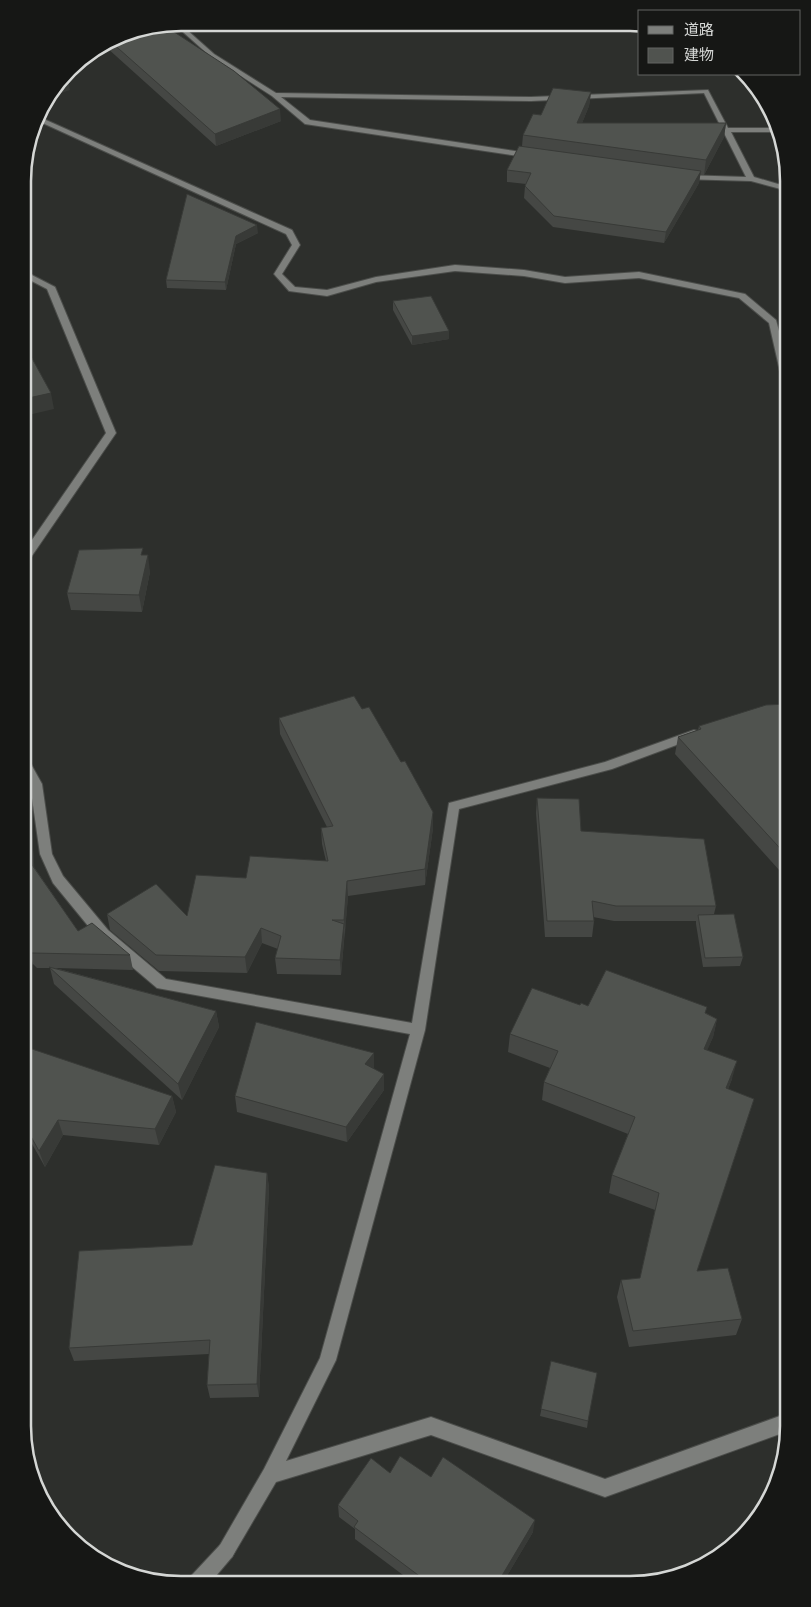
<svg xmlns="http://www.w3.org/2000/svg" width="811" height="1607" font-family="Manrope,'Noto Sans JP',sans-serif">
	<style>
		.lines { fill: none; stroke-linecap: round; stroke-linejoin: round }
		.street-casing { stroke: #4b4d4a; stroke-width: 2 }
		.secondary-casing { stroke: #4b4d4a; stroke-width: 2 }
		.highway-casing { stroke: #4b4d4a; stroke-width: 2 }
		.street { fill: #7d7f7c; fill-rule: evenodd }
		.secondary { fill: #7d7f7c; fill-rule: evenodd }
		.highway { fill: #82b175; fill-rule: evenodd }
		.wall { fill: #454744 }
		.shaded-wall { fill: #383a37 }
		.building { fill: #50534f; stroke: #383a37 }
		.rim { fill: none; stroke: #d5d7d5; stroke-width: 2.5 }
	</style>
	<rect width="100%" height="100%" fill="#2d2f2c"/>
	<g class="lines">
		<defs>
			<g id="street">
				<polygon points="183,30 187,30 214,54 276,93 531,97 708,90 728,128 779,128 780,132 731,132 754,177 788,187 788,191 751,181 680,179 679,177 683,175 746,177 704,93 531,101 281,97 310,120 535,154 536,156 532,158 305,124 272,96 210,56 183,32"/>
				<polygon points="37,116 292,230 300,245 282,274 295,287 327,290 376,277 455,265 524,270 565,277 639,272 745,294 776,320 783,346 788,346 788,352 784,351 788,367 788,380 781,376 769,323 739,298 639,278 565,283 524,276 455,271 376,282 327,296 289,291 274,274 292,245 286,234 36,120"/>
				<polygon points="24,271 55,287 116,433 27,563 23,564 23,553 106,433 47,289 24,277"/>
				<polygon points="694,730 698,731 700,734 698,737 612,769 459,809 425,1030 336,1360 286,1461 431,1417 605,1479 788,1413 788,1431 605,1497 431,1435 276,1482 232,1557 226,1560 220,1557 217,1551 220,1545 264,1469 320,1358 410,1034 157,988 98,938 53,883 40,854 30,784 23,772 23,756 27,757 42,784 52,854 63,876 108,930 166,979 412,1023 449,803 605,762"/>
			</g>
			<polygon id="secondary" points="226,1542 232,1545 235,1551 232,1557 210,1583 189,1583 191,1576 220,1545"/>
			<polygon id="highway" points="454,24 570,25 566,27 135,32 151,28"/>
		</defs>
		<!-- street casing -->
		<use href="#street" class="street-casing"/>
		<!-- secondary casing -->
		<use href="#secondary" class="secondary-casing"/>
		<!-- highway casing -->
		<use href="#highway" class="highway-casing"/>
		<!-- street -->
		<use href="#street" class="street"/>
		<!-- secondary -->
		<use href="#secondary" class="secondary"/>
		<!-- highway -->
		<use href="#highway" class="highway"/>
	</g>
	<!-- wall -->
	<g class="wall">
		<polygon points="121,34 281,121 216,146 106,47 105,44"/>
		<polygon points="591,92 589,106 582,123 726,123 724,137 704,175 700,175 699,183 664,243 553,227 524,198 525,186 526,184 507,182 507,170 522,146 523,135 541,115"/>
		<polygon points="187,194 258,233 236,244 226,290 167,288 166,280"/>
		<polygon points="788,203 788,214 786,213"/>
		<polygon points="393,301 449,331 449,339 412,345 393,310"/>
		<polygon points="144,555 150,572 142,612 71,610 67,593"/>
		<polygon points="788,704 788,880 675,754 678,737 698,730 699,726"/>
		<polygon points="279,718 433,828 425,885 348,896 341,975 277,974 275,958 278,949 262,943 247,973 159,971 110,930 107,914 187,916 246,878 326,861 322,844 321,828 327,827 280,734"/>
		<polygon points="26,785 30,800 34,867 78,931 130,955 133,970 55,968 216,1011 219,1027 182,1100 54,984 50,968 37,968 33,964 23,969"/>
		<polygon points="537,798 581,831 716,906 714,914 743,957 740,966 703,967 696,924 696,921 614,921 593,917 594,921 592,937 545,937 536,813"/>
		<polygon points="580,1005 706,1013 717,1019 713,1037 707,1050 732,1079 728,1089 754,1099 697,1271 742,1319 736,1335 629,1347 617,1297 621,1280 640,1278 655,1210 609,1193 612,1175 628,1134 542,1100 544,1082 550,1068 508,1052 510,1034"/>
		<polygon points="23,1062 172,1096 176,1112 159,1145 63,1135 45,1167 23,1128"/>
		<polygon points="374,1069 384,1090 347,1142 237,1112 235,1096"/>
		<polygon points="267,1173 269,1188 259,1397 210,1398 207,1385 209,1354 74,1361 69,1348 192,1245"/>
		<polygon points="551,1361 588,1421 587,1428 540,1416"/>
		<polygon points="390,1473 431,1477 533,1532 502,1584 415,1584 355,1539 355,1529 339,1517 338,1505"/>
	</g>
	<!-- shaded-wall -->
	<g class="shaded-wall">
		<polygon points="68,77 70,90 49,97 63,79"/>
		<polygon points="591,92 589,106 576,138 577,123"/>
		<polygon points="280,109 281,121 216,146 215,134"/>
		<polygon points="726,123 724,137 704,175 706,160"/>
		<polygon points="701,171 699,183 664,243 666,232"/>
		<polygon points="257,225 258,233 236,244 226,290 225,282 236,236"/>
		<polygon points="449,331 449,339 412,345 412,336"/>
		<polygon points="51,393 54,409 24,416 24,399"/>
		<polygon points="148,555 150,572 142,612 139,595"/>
		<polygon points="26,785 30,800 35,877 30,862"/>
		<polygon points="433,812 433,828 425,885 425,869"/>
		<polygon points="347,881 348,896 345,935 344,920"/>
		<polygon points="344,924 344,939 341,975 340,960"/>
		<polygon points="261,928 262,943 247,973 245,957"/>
		<polygon points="28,949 33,964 23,969 23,951"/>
		<polygon points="216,1011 219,1027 182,1100 178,1084"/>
		<polygon points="717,1019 713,1037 700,1067 704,1049"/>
		<polygon points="374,1053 374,1069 365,1064"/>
		<polygon points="737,1061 732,1079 721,1106 726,1088"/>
		<polygon points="384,1074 384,1090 347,1142 346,1127"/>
		<polygon points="172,1096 176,1112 159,1145 155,1129"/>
		<polygon points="58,1120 63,1135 45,1167 39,1151"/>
		<polygon points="267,1173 269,1188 259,1397 257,1384"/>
		<polygon points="535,1520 533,1532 502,1584 497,1584"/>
	</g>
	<!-- building -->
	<g class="building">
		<polygon points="165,26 234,71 280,109 215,134 110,41 121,34"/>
		<polygon points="553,88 591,92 577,123 726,123 706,160 523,135 533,114 541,115"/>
		<polygon points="519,146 701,171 666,232 554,216 525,186 531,173 507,170"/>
		<polygon points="187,194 257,225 236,236 225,282 166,280"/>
		<polygon points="431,296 449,331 412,336 393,301"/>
		<polygon points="28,351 51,393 24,399 24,352"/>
		<polygon points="143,548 141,555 148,555 139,595 67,593 79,550"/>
		<polygon points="354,696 362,709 369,707 401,762 405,761 433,812 425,869 347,881 344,920 332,920 344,924 340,960 275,958 281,936 261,928 245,957 156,955 107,914 156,884 187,916 196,875 246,878 250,856 328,861 321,828 333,826 279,718"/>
		<polygon points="788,704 788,857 678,737 701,729 699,726 766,705"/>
		<polygon points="23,785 26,785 30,862 78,931 92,923 130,955 32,953 28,949 23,951"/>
		<polygon points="537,798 579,799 581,831 704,839 716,906 616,906 592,901 594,921 547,921"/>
		<polygon points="734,914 743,957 705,958 698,915"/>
		<polygon points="49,967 216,1011 178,1084"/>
		<polygon points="606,970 707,1007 705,1013 717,1019 704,1049 737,1061 726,1088 754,1099 697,1271 728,1268 742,1319 633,1331 621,1280 640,1278 659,1193 612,1175 635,1117 544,1082 558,1051 510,1034 532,988 580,1005 581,1003 588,1006"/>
		<polygon points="256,1022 374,1053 365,1064 384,1074 346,1127 235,1096"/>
		<polygon points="32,1049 172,1096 155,1129 58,1120 39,1151 23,1122 23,1062"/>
		<polygon points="215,1165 267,1173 257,1384 207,1385 210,1340 69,1348 79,1251 192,1245"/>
		<polygon points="551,1361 597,1373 588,1421 541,1409"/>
		<polygon points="400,1456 431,1477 443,1457 535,1520 497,1584 430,1584 354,1527 358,1521 338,1505 371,1458 390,1473"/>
	</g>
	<!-- crop -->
	<path d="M0 0H811V1607H0ZM181 31H630A150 150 0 0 1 780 181V1426A150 150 0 0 1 630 1576H181A150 150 0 0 1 31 1426V181A150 150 0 0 1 181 31Z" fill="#161715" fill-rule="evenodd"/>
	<path class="rim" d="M181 31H630A150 150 0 0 1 780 181V1426A150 150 0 0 1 630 1576H181A150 150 0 0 1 31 1426V181A150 150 0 0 1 181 31Z"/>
	<!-- legend -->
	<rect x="638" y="10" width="162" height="65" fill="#161715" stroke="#626462"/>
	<rect x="648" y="26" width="25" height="8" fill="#7d7f7c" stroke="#626462"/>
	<text x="684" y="35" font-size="15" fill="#d5d7d5">道路</text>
	<rect x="648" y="48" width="25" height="15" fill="#50534f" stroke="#626462"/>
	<text x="684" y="60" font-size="15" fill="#d5d7d5">建物</text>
</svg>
